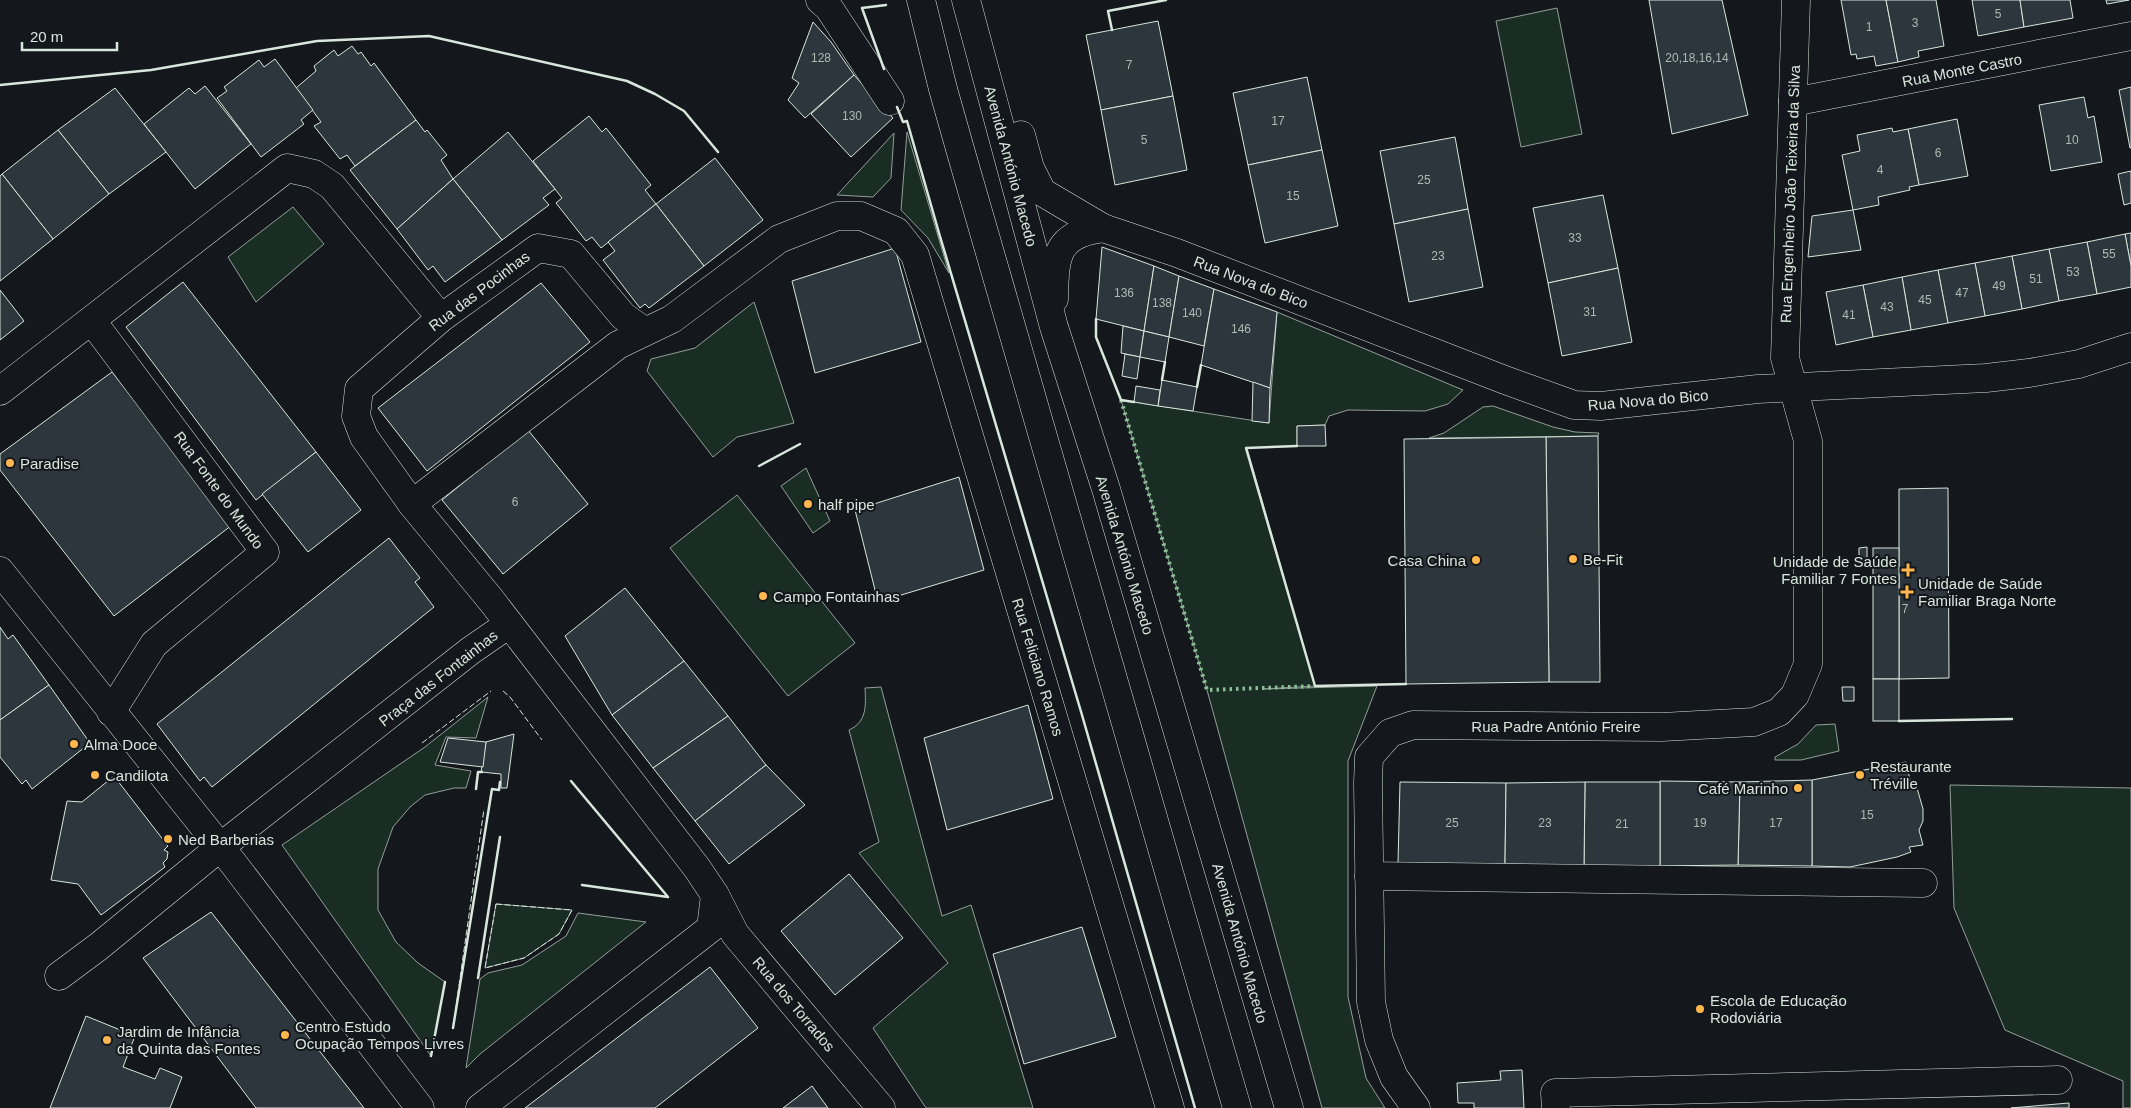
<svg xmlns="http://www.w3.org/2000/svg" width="2131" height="1108" font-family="Arial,sans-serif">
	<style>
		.green { fill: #1a2d24; stroke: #939e99 }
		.building { fill: #2c363c; stroke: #d8e6dc }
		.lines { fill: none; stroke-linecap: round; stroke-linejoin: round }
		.minor-casing { stroke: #d8e6dc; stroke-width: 29 }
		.trunk-casing { stroke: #d8e6dc; stroke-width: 29 }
		.minor { stroke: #14181c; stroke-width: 28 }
		.trunk { stroke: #14181c; stroke-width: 28 }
		.hedge { stroke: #8ac095; stroke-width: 4; stroke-dasharray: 2.5 4; stroke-linecap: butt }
		.fence { stroke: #d8e6dc; stroke-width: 1; stroke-dasharray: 6 2.5; stroke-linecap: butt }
		.wall { stroke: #d8e6dc; stroke-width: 2.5 }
		.poi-dot { fill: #ffb74d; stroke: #14181c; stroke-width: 2 }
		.labels { text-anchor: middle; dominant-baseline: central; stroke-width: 4; stroke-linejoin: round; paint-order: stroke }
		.number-label { font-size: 12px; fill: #adbab4 }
		.street-label { font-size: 15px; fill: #d8e6dc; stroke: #14181c }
		.poi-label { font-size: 15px; fill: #d8e6dc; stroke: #14181c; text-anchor: start }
	</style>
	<rect width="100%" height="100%" fill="#14181c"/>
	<!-- green -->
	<g class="green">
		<polygon points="1557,8 1582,134 1521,147 1496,21"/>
		<polygon points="907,132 949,273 928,238 901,210"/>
		<polygon points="894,133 891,178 873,197 837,195"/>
		<polygon points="293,207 324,244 256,302 228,257"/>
		<polygon points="754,302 794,423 737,437 713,457 647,371 651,359 695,348"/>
		<polygon points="1277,312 1463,390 1448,404 1425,411 1348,410 1329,416 1325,425 1297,426 1297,446 1247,448 1315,686 1262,689 1377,686 1348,761 1348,997 1366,1078 1385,1108 1322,1108 1207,690 1121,400 1269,423"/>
		<polygon points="1493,406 1553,427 1575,432 1599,433 1598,436 1429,438 1444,433 1483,407"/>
		<polygon points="806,468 830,521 813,533 781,486"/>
		<polygon points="737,495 855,643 788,696 670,548"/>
		<path d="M 881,687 L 942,916 L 971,905 L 1033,1108 L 926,1108 L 873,1028 L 948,963 L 859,853 L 879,842 L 849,730 C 867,722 866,705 865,688 Z"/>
		<polygon points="488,697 476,738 446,737 435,765 471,771 466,788 454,788 425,795 410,807 393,827 378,869 378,910 396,942 418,963 445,982 431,1056 282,845 425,747"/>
		<polygon points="1835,724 1839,751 1801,760 1775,760 1775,757 1798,744 1816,725"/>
		<polygon points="1950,785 2131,788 2131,1108 2123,1108 2123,1081 2005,1030 1954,908"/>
		<polygon points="496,904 572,910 559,934 524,958 485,968"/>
		<polygon points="578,913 646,922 480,1054 466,1068 480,979 488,973 522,965 566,936"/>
	</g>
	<!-- building -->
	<g class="building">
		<polygon points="1649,0 1722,0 1748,115 1672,134"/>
		<polygon points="1841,0 1886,0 1898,62 1876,66 1874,56 1857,59 1856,54 1851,55"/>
		<polygon points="1886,0 1936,0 1944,46 1918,51 1919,57 1898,62"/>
		<polygon points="1972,0 2020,0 2024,27 1978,36"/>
		<polygon points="2020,0 2070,0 2073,18 2024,27"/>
		<polygon points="2106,0 2129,0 2107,4"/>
		<polygon points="1158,21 1173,96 1101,110 1086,35"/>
		<polygon points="813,22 831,42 854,75 805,118 788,100 799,83 792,78"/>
		<polygon points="352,46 358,54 361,52 371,66 374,63 416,120 355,166 347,155 340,159 314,126 321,122 296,88 316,71 314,66 334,50 338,56"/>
		<polygon points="275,59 313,110 301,120 304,124 261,157 217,98 227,91 224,87 259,60 264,67"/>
		<polygon points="854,75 893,118 851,157 811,114"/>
		<polygon points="1307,77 1322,150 1248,165 1233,93"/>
		<polygon points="205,86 251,144 195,189 144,124 189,88 195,94"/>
		<polygon points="2131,87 2131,148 2130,148 2119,90"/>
		<polygon points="115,88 166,152 109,194 58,130"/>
		<polygon points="1173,96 1187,170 1115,185 1101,110"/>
		<polygon points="2084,97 2088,118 2094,116 2102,162 2051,171 2039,105"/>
		<polygon points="589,116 602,132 606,128 651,185 645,190 656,204 601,248 592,237 586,241 556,203 562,198 533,161"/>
		<polygon points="1957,119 1968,176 1919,185 1908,129"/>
		<polygon points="416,120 425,132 427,130 447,155 441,160 453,179 397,229 350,170"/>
		<polygon points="1892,128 1893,132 1908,129 1919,185 1909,187 1910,190 1878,197 1879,205 1853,210 1842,155 1860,151 1857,135"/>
		<polygon points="58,130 109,194 53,239 2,174"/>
		<polygon points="508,132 555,189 543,198 549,205 502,240 453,179"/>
		<polygon points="1455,137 1468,209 1394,224 1380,151"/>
		<polygon points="1322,150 1338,226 1265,243 1248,165"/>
		<polygon points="715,158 763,220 704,266 656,204"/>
		<polygon points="2131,171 2131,203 2124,205 2118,174"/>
		<polygon points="2,174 53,239 0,281 0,176"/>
		<polygon points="453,179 502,240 445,282 433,266 428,270 397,229"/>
		<polygon points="1603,195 1618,268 1548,283 1533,208"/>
		<polygon points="656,204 704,266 649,308 645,304 640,308 603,260 615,251 608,242"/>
		<polygon points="1468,209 1483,287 1409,302 1394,224"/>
		<polygon points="1853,210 1861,250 1808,257 1812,216"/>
		<polygon points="2131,233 2131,266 2125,234"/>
		<polygon points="2125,234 2131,266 2131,287 2097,294 2087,242"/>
		<polygon points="2087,242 2097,294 2059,301 2049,249"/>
		<polygon points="1102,247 1154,266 1144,331 1096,319"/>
		<polygon points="895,248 921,342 815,373 792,281"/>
		<polygon points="2049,249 2059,301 2022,309 2012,256"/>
		<polygon points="2012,256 2022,309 1985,316 1975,263"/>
		<polygon points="1975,263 1985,316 1948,323 1938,270"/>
		<polygon points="1154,266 1179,276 1169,337 1144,331"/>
		<polygon points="1618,268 1632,342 1562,356 1548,283"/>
		<polygon points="1938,270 1948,323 1911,330 1902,277"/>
		<polygon points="1179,276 1214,289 1204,346 1169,337"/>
		<polygon points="1902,277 1911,330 1873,337 1863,285"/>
		<polygon points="183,282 316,452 256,500 126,327"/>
		<polygon points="541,283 590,342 427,471 378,408"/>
		<polygon points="1863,285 1873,337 1836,345 1826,292"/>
		<polygon points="1214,289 1277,312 1270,388 1201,365"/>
		<polygon points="0,290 24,321 0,340"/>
		<polygon points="1123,326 1144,331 1140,357 1121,353"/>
		<polygon points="1144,331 1169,337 1165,362 1140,357"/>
		<polygon points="1125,354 1140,357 1137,379 1122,376"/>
		<polygon points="112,372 232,525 114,616 0,470 0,454"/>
		<polygon points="1162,380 1197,387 1193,411 1158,406"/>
		<polygon points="1253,382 1270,388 1269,423 1252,421"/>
		<polygon points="1136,386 1160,390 1158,406 1134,402"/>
		<polygon points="1325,425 1326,446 1297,446 1297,426"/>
		<polygon points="528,430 588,504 503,574 442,500"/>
		<polygon points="1598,436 1600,682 1549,682 1546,437"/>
		<polygon points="1546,437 1549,682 1406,684 1404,439"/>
		<polygon points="316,452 361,510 308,552 262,494"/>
		<polygon points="959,477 984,570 878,602 855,510"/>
		<polygon points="1948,488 1949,678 1899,679 1899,489"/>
		<polygon points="389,538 420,578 415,582 434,607 212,787 204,777 200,781 157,724"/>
		<polygon points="1867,547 1867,565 1859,565 1859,548"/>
		<rect x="1873" y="548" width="26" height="131"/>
		<polygon points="625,588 684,661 612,715 565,636"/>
		<polygon points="0,627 8,639 13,635 49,685 0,720"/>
		<polygon points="684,661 728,716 653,768 612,715"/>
		<rect x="1873" y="679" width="26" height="42"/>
		<polygon points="49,685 90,743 32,789 26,780 22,784 0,757 0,720"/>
		<polygon points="1842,687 1854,687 1854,701 1843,701"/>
		<polygon points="1028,705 1053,799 947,830 924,738"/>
		<polygon points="728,716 766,765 695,821 653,768"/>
		<polygon points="514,734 507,788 501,788 501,774 481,772 486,742"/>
		<polygon points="448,738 486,742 483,767 440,762"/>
		<polygon points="1906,762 1910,780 1917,788 1923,809 1923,821 1919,830 1923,845 1909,847 1911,852 1897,857 1850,867 1812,866 1812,780"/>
		<polygon points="766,765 805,805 729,864 695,821"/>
		<polygon points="114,776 168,846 164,850 168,852 167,859 163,863 165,867 101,915 78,884 51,880 67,801 82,802"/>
		<polygon points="1812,780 1812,866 1738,865 1740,782"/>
		<polygon points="1660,781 1740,782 1738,865 1660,866"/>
		<polygon points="1400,782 1506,783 1505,864 1398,863"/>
		<polygon points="1585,782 1660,782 1660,866 1584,866"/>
		<polygon points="1585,782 1584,866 1505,864 1506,783"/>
		<polygon points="849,874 903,938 835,995 781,931"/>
		<polygon points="211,912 364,1108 256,1108 143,958"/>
		<polygon points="1082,927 1116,1037 1024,1064 993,954"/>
		<polygon points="710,967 758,1028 655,1108 525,1108"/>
		<polygon points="86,1016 135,1036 123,1067 155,1079 160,1068 182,1077 170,1108 50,1108"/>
		<polygon points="1522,1070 1524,1108 1474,1108 1474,1103 1458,1103 1457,1083 1501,1080 1500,1071"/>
		<polygon points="812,1086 828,1108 783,1108"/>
		<polygon points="2069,1103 2069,1108 2011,1108"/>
	</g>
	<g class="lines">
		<defs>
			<g id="minor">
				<polyline points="820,0 829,8 890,101"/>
				<polyline points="1793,102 2131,36"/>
				<polyline points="1103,228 1177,253 1505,380 1574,405 1601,406 1758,389 1986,378 2029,373 2079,364 2131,347"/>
				<polyline points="92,321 265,552 154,644 111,712"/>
				<polyline points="644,331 623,316 571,254 538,248 441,318 359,389 356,416 364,437 412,504 491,600 697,868 715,895 735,934 881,1108"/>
				<polyline points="0,391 287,168 314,174 332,186 441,318"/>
				<polyline points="412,504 618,345 672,319 779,239 837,216 861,216 896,231 915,255 1170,1108"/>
				<polyline points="0,571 233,863 420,1108"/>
				<polyline points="1369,876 1923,883"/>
				<polyline points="59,976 98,947 219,848 470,651 509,624"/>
				<polyline points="480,1108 711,928 715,895"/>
				<polyline points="1416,1108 1394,1077 1379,1040 1371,1002 1368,783 1369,757 1390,733 1413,725 1662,727 1754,722 1779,712 1795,695 1808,664 1808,441 1785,358 1796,0"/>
				<polyline points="1556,1108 1555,1093 2058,1080"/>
			</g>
			<g id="trunk">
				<polyline points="921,0 943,89 962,156 1237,1108"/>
				<polyline points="966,0 1054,327 1106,489 1289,1108"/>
				<polyline points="1021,135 1030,168 1042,192 1103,228"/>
				<path d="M 1054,299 C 1055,257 1055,234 1103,228"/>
			</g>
		</defs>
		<!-- minor casing -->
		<use href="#minor" class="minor-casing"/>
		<!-- trunk casing -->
		<use href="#trunk" class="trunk-casing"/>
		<!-- minor -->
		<use href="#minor" class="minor"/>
		<!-- trunk -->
		<use href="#trunk" class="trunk"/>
		<!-- hedge -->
		<polyline class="hedge" points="1121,400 1207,690 1315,686"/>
		<!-- fence -->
		<g class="fence">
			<polyline points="503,691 510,697 542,740"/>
			<polyline points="422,743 491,691"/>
			<polygon points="496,904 572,910 559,934 524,958 485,968"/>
			<polyline points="453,1028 484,809"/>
		</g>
		<!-- wall -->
		<g class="wall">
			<polyline points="1112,30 1108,11 1166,0"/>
			<polyline points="884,69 862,8 886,5"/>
			<polyline points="0,85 151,70 317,41 429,36 627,81 655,94 684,111 718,152"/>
			<polyline points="897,107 903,122 907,121 939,233 1082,715 1195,1108"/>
			<polyline points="1096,319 1096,337 1121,400 1134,402"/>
			<polyline points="1162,380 1165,362"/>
			<polyline points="1197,387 1201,365"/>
			<polyline points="1297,446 1246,448 1315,686 1406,684"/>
			<polyline points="759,466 800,444"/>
			<polyline points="1899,721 2012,719"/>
			<polyline points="571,781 668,897 582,885"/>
			<polyline points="476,789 478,772 482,772"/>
			<polyline points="478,978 500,837"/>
			<polyline points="453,1028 492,789 499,790 500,782"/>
			<polyline points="431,1056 445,982"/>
		</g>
	</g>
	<!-- markers -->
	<g class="poi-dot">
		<circle cx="10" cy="463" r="5"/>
		<circle cx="808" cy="504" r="5"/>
		<circle cx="1573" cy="559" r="5"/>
		<circle cx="1476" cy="560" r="5"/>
		<path d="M1905.5 562.5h5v5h5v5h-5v5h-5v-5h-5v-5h5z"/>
		<path d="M1904.5 584.5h5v5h5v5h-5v5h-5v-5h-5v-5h5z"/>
		<circle cx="763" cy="596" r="5"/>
		<circle cx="74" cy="744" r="5"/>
		<circle cx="95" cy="775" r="5"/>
		<circle cx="1860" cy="775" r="5"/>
		<circle cx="1798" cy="788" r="5"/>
		<circle cx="168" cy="839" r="5"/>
		<circle cx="1700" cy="1009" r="5"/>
		<circle cx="285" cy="1035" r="5"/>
		<circle cx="107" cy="1040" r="5"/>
	</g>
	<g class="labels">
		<!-- number labels -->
		<g class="number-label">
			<text x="1998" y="14">5</text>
			<text x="1915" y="23">3</text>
			<text x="1869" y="27">1</text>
			<text x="821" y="58">128</text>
			<text x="1697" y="58">20,18,16,14</text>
			<text x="1129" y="65">7</text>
			<text x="852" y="116">130</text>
			<text x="1278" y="121">17</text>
			<text x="1144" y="140">5</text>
			<text x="2072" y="140">10</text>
			<text x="1938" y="153">6</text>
			<text x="1880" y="170">4</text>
			<text x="1424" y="180">25</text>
			<text x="1293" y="196">15</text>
			<text x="1575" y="238">33</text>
			<text x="2109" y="254">55</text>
			<text x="1438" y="256">23</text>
			<text x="2073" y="272">53</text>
			<text x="2036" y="279">51</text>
			<text x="1999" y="286">49</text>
			<text x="1124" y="293">136</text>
			<text x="1962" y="293">47</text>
			<text x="1925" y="300">45</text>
			<text x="1162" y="303">138</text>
			<text x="1887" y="307">43</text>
			<text x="1590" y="312">31</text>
			<text x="1192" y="313">140</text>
			<text x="1849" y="315">41</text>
			<text x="1241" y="329">146</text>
			<text x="515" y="502">6</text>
			<text x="1905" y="609">7</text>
			<text x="1867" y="815">15</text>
			<text x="1452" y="823">25</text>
			<text x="1545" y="823">23</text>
			<text x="1700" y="823">19</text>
			<text x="1776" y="823">17</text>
			<text x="1622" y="824">21</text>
		</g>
		<!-- street labels -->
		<g class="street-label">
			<text transform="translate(1962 70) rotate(-11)">Rua Monte Castro</text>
			<text transform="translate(1011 166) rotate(75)">Avenida António Macedo</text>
			<text transform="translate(1790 194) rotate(-88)">Rua Engenheiro João Teixeira da Silva</text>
			<text transform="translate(1251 282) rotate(21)">Rua Nova do Bico</text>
			<text transform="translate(479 291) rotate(-37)">Rua das Pocinhas</text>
			<text transform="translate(1648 400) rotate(-5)">Rua Nova do Bico</text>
			<text transform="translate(219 490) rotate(54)">Rua Fonte do Mundo</text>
			<text transform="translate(1125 555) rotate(73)">Avenida António Macedo</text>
			<text transform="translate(1038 667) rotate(73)">Rua Feliciano Ramos</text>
			<text transform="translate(438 678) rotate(-38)">Praça das Fontainhas</text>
			<text x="1556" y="726">Rua Padre António Freire</text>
			<text transform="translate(1240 943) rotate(74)">Avenida António Macedo</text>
			<text transform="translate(794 1004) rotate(50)">Rua dos Torrados</text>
		</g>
		<!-- poi labels -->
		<g class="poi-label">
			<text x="20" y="463">Paradise</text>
			<text x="818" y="504">half pipe</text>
			<text x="1583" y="559">Be-Fit</text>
			<text x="1466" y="560" text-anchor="end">Casa China</text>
			<text x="1897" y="561" text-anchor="end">Unidade de Saúde<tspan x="1897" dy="17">Familiar 7 Fontes</tspan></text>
			<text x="1918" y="583">Unidade de Saúde<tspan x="1918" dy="17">Familiar Braga Norte</tspan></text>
			<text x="773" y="596">Campo Fontainhas</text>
			<text x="84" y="744">Alma Doce</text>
			<text x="1870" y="766">Restaurante<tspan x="1870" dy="17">Tréville</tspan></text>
			<text x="105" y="775">Candilota</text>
			<text x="1788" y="788" text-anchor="end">Café Marinho</text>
			<text x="178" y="839">Ned Barberias</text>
			<text x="1710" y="1000">Escola de Educação<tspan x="1710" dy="17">Rodoviária</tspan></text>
			<text x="295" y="1026">Centro Estudo<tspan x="295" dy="17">Ocupação Tempos Livres</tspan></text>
			<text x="117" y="1031">Jardim de Infância<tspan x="117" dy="17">da Quinta das Fontes</tspan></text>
		</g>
	</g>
	<!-- scale -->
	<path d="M22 42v8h95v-8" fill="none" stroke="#d8e6dc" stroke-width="2.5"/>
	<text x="30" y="42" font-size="15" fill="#d8e6dc" stroke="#14181c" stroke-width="4" paint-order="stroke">20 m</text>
</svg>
